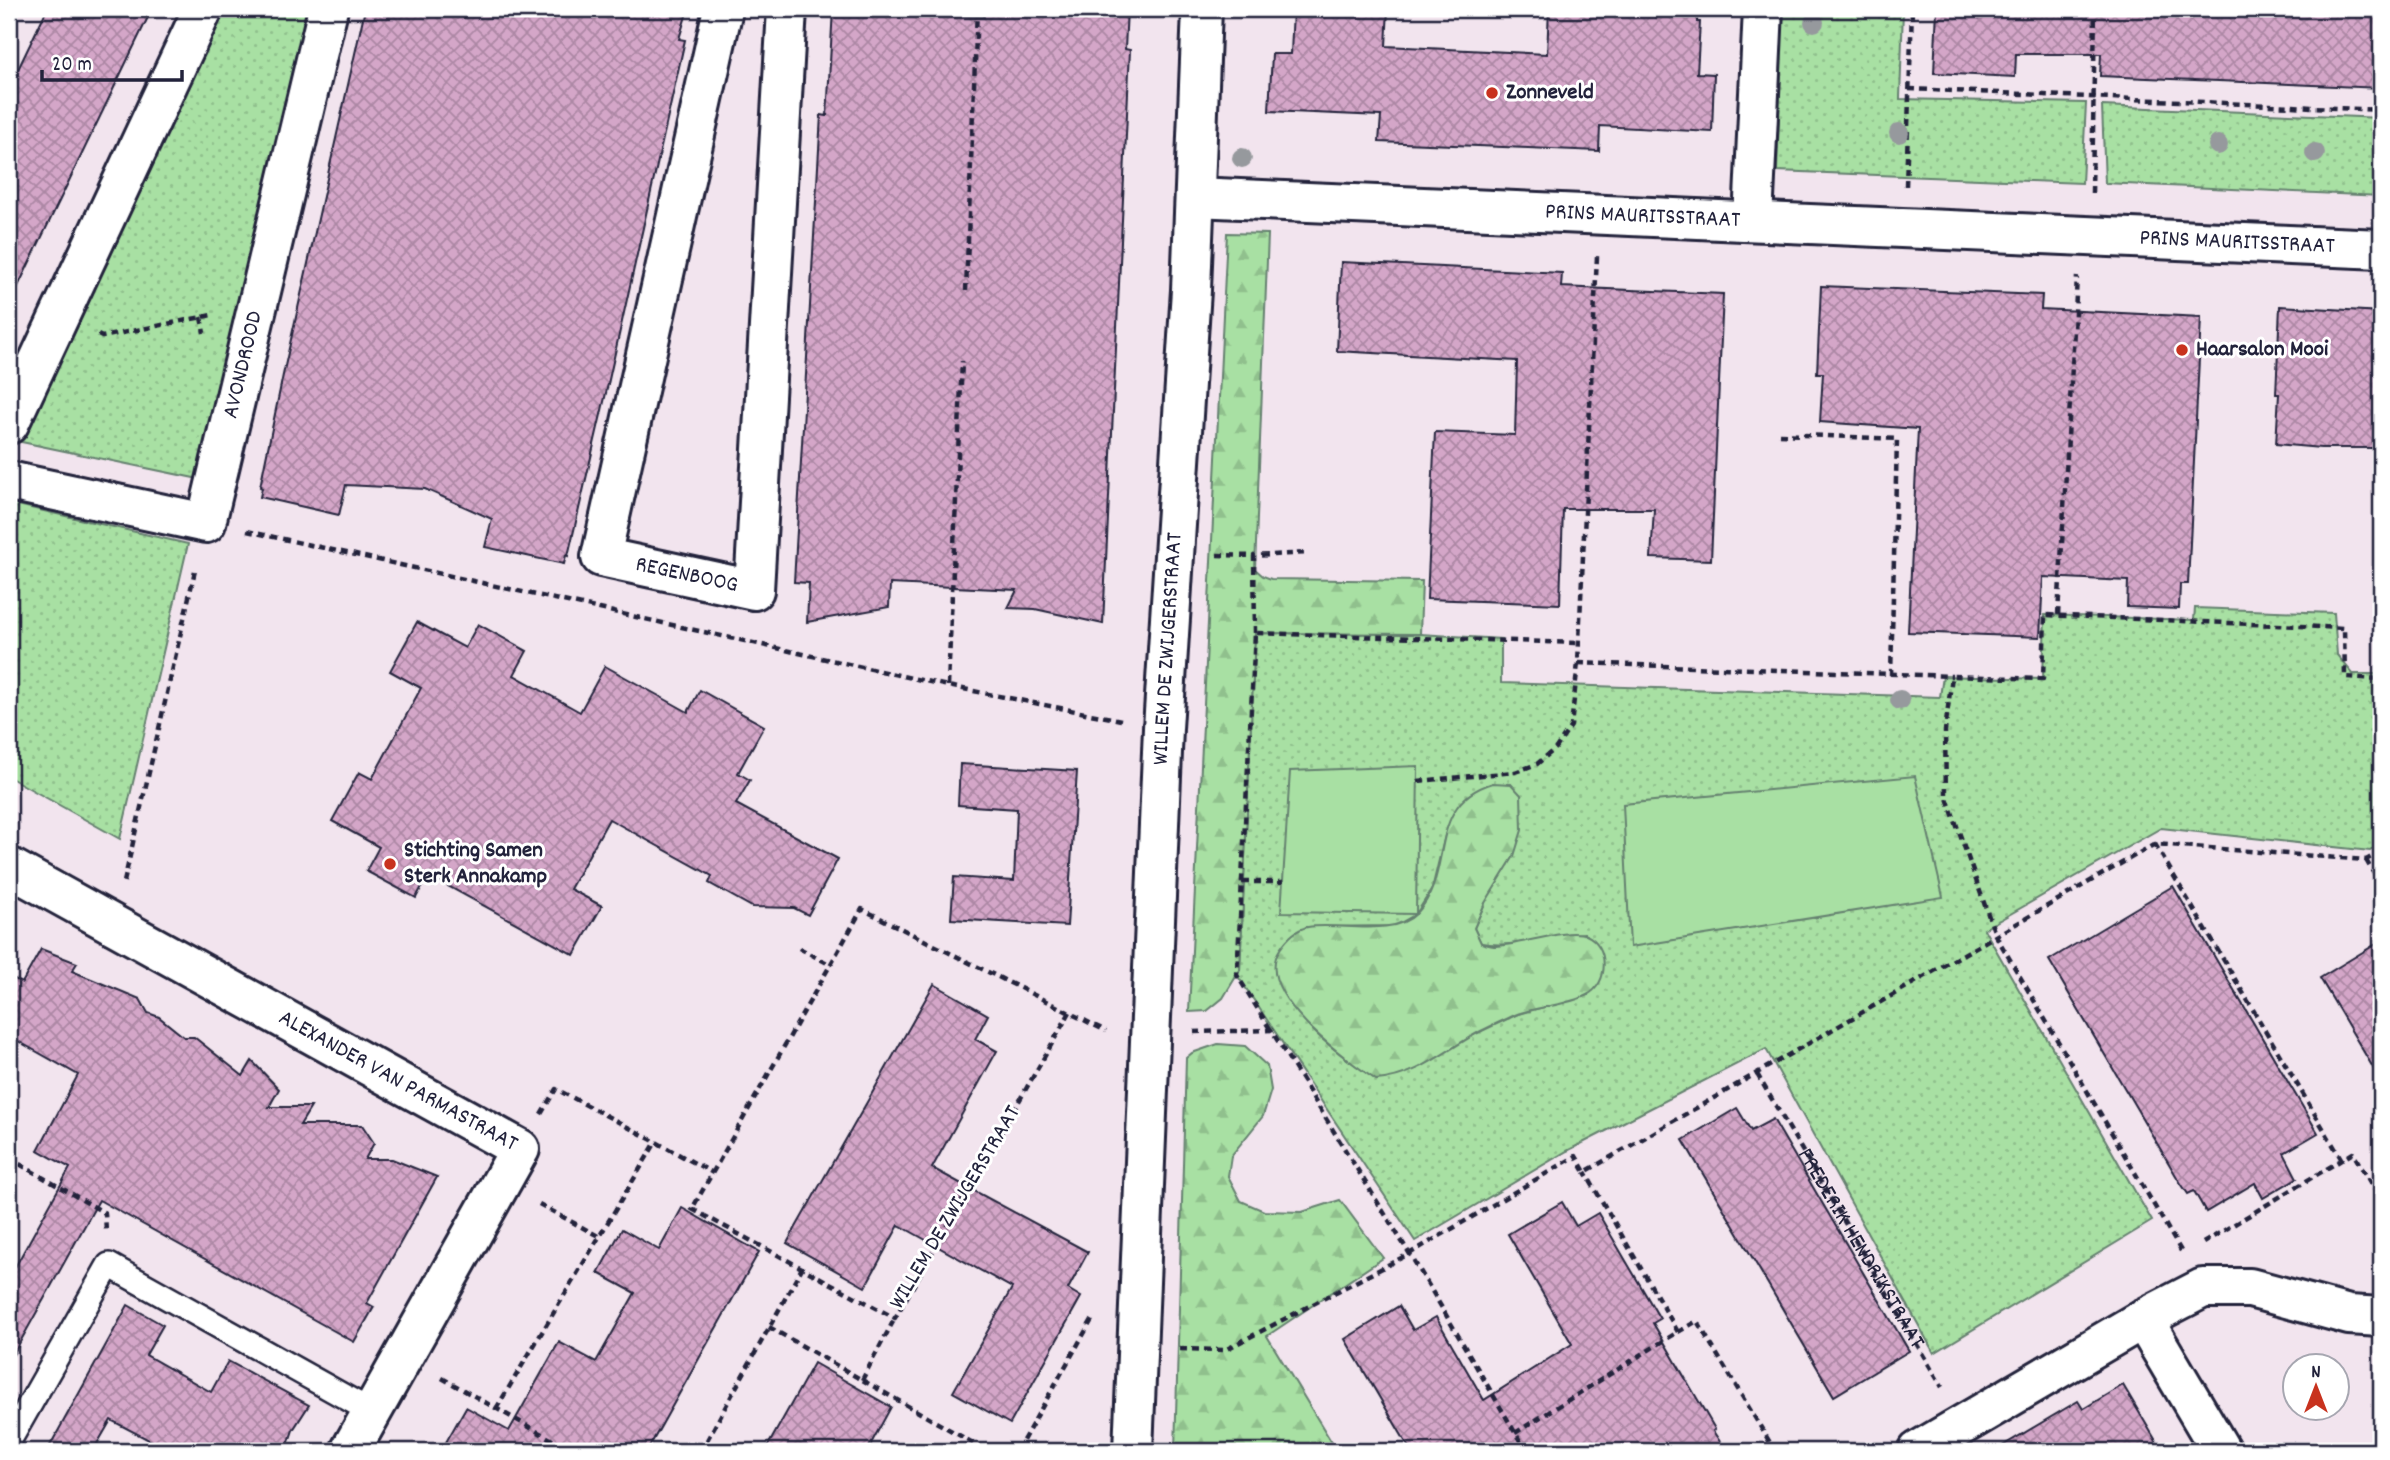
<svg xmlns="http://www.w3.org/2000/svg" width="2390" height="1460" font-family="Dekko,sans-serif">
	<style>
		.grass { fill: url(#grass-dots); stroke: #65816f; stroke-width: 2; fill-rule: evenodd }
		.forest { fill: url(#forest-firs); stroke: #65816f; stroke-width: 2 }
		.garden { fill: #a8e0a3; stroke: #65816f; stroke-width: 2 }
		.building { fill: url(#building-cross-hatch); stroke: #22223b; stroke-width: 2 }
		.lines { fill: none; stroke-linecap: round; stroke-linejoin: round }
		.lane-casing { stroke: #22223b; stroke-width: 28 }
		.street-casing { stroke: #22223b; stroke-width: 44 }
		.path { stroke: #22223b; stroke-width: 4.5; stroke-dasharray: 7 5; stroke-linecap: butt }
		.lane { stroke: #fff; stroke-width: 23 }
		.street { stroke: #fff; stroke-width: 38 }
		.tree { fill: #96999d }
		.poi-dot { fill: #c8321e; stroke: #fff; stroke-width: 2.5 }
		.labels { text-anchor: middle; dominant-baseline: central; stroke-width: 6; stroke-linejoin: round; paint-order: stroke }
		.poi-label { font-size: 23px; font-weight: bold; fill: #22223b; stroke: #fff; text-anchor: start }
		.street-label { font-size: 23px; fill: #22223b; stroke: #fff }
	</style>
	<defs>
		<pattern id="grass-dots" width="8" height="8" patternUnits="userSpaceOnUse" patternTransform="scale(1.75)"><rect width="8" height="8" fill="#a8e0a3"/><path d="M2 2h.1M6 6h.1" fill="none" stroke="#90c08d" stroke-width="1.8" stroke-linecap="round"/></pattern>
		<pattern id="forest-firs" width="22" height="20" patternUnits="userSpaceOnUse" patternTransform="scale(1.75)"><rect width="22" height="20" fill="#a8e0a3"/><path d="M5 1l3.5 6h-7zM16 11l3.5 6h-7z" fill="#90c08d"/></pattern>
		<pattern id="building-cross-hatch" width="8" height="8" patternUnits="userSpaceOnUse" patternTransform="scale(1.75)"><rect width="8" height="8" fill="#d4a6c8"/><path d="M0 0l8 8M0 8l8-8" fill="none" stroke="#ac87a4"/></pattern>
	</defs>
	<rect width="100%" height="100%" fill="#f2e4ee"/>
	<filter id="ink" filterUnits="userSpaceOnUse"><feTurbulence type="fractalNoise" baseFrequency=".0143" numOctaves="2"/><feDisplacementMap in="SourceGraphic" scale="14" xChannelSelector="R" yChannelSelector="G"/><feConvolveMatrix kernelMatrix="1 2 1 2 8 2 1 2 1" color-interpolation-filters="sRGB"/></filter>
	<g filter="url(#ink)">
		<!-- grass -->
		<g class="grass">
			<polygon points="219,9 308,9 199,479 12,440"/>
			<polygon points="1783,9 1903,9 1900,99 2086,103 2082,183 1777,171"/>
			<polygon points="2102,106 2381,118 2381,196 2105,183"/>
			<polygon points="9,503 188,544 120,839 9,777"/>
			<path d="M 2195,608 L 2334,613 L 2337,655 L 2353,674 L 2381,674 L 2381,845 L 2370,851 L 2161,828 L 1984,929 L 2152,1221 L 1934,1353 L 1766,1049 L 1567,1151 L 1415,1241 L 1237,975 L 1240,970 L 1255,633 L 1420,634 L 1501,639 L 1501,683 L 1940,697 L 1943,676 L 2043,679 L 2045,615 L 2194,620 ZM 1445,835 L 1485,903 L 1474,928 L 1481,943 C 1514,949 1550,935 1584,933 L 1588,995 L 1518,1014 L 1377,1080 C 1329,1048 1299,1026 1275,973 L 1306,927 L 1395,926 L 1416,914 L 1432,889 Z"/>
		</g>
		<!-- forest -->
		<g class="forest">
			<polygon points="1227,233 1268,234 1255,569 1263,576 1271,579 1422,581 1420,634 1255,633 1240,970 1223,998 1207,1011 1189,1012"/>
			<path d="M 1493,783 L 1511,784 L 1521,795 L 1522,830 L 1514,856 L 1485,903 L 1474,928 L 1481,943 C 1485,944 1491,946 1496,946 C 1518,946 1567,927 1586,935 C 1610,945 1609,984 1587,995 C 1566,1006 1537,1006 1515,1015 C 1504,1020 1492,1025 1481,1031 C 1445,1050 1418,1077 1376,1080 C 1347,1060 1251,992 1280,949 C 1286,940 1296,929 1308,927 C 1340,922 1393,938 1417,913 C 1456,872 1424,804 1493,783 Z"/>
			<polygon points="1218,1044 1245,1046 1267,1066 1271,1090 1263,1116 1231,1156 1228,1176 1241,1201 1264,1211 1302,1212 1340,1200 1383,1258 1267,1336 1337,1451 1175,1451 1186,1058 1192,1053"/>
		</g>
		<!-- garden -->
		<g class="garden">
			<polygon points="1418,766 1416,914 1281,912 1290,771"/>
			<polygon points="1915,776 1943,897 1630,947 1623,804"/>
		</g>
		<!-- building -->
		<g class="building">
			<polygon points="47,9 152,9 9,305 9,88"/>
			<polygon points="365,9 688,9 679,39 685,40 606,393 568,556 566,555 564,564 485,547 492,519 425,489 346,485 339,515 260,497 262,488 260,487 283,375"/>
			<polygon points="833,9 906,9 906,14 984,17 984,9 1127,9 1125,49 1130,50 1103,624 1035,609 1008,608 1017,590 890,584 889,607 807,622 809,583 794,582 821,115 827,116"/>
			<polygon points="1293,9 1388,9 1386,46 1547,54 1549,9 1698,9 1697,22 1700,22 1697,73 1714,74 1712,132 1600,126 1599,151 1379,142 1381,116 1269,111 1272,54 1291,54"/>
			<polygon points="1937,9 2018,9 2018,12 2103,12 2103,9 2381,9 2381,88 2100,76 2101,54 2016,54 2015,77 1934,73"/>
			<polygon points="1341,262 1562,273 1561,287 1723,294 1711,560 1651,558 1654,509 1563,509 1560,604 1427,599 1435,432 1515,435 1517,361 1337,351"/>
			<polygon points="1821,286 2042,295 2041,309 2201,317 2188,584 2180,584 2179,609 2127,607 2128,581 2043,577 2040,637 1908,632 1918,429 1820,422 1823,373 1817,373"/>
			<polygon points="2280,306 2381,312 2381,448 2321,448 2276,444 2279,394 2276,394"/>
			<polygon points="417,622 465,648 478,624 527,651 514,675 580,712 605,666 688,712 700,690 764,726 738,773 750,780 736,804 838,859 808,915 794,908 752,907 709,883 712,876 609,819 570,889 602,906 574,955 428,875 416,898 366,871 379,847 332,821 359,772 372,779 421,688 390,671"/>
			<polygon points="960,764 1077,771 1067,926 951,919 954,877 1014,881 1017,809 958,805"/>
			<polygon points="2173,886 2318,1133 2284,1153 2297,1178 2263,1198 2255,1183 2206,1212 2194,1191 2188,1194 2178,1179 2049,960"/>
			<polygon points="2381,941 2381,1081 2320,978"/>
			<polygon points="41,949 77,963 72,971 140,999 148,1013 159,1017 184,1037 194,1037 243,1076 252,1061 279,1089 269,1107 311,1107 300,1125 362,1125 374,1143 365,1159 392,1159 437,1177 367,1303 374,1307 354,1342 99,1200 9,1362 9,1278 70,1168 38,1150 78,1075 9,1036 9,976 22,983"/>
			<polygon points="934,984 988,1015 975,1039 997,1051 932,1168 1088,1252 1068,1289 1081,1297 1010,1424 953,1392 1012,1288 899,1225 865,1287 787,1243"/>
			<polygon points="1737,1108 1751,1131 1773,1119 1909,1351 1834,1396 1683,1140"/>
			<polygon points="1562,1202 1576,1226 1598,1213 1660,1319 1653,1323 1715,1429 1713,1431 1726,1451 1411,1451 1345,1339 1399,1306 1413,1330 1436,1317 1484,1400 1572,1344 1508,1234"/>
			<polygon points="682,1208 759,1252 647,1451 441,1451 466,1407 509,1431 559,1342 596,1362 635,1293 598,1273 622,1229 659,1250"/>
			<polygon points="128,1305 163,1325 146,1355 211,1392 228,1361 309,1405 293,1430 286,1451 170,1451 111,1420 93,1451 47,1451"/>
			<polygon points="814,1363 891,1407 867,1451 765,1451"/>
			<polygon points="2123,1385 2162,1451 1994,1451 2078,1401 2083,1409"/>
		</g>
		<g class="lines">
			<defs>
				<polyline id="lane" points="9,1441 109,1265 372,1412"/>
				<g id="street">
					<path id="s2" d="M 723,9 L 601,557 L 754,590 L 787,9"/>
					<path id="s3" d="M 1195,197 L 2381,249"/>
					<polyline points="1753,220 1763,9"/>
					<polyline points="9,424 203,9"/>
					<path id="s4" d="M 9,481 L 206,523 L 328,9"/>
					<path id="s5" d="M 9,867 L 520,1149 L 350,1451"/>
					<polyline points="2143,1319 2221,1451"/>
					<path id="s6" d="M 1133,1451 L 1163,728 L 1191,290 L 1202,9"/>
					<polyline points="1918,1451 2143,1319 2203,1288 2250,1288 2349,1315 2381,1317"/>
				</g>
			</defs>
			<!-- lane casing -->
			<use href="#lane" class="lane-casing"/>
			<!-- street casing -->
			<use href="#street" class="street-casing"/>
			<!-- path -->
			<g class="path">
				<polyline points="1909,89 2381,110"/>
				<polyline points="1906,186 1912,9"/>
				<polyline points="2092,193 2095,9"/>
				<polyline points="966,291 977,9"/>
				<polyline points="201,317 204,333"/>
				<polyline points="98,335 102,337 212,315"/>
				<polyline points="1779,434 1897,439 1891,675"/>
				<polyline points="247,531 948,686 1121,720"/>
				<polyline points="1217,555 1254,556"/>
				<polyline points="2058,615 2077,277"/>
				<polyline points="1255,633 1254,556 1308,553"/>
				<polyline points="1578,663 1952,676"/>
				<polyline points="948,686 962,361"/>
				<polyline points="1418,781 1515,772 1537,764 1556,748 1571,726 1578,663 1597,256"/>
				<polyline points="2155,844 2342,1160"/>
				<polyline points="2366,860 2381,886"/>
				<polyline points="124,882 196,566"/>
				<polyline points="1242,882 1283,882"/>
				<polyline points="799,948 831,965"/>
				<polyline points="1070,1012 895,1318 692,1209 862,909 1106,1031"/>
				<polyline points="1270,1029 1237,975 1255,633 1579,643"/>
				<polyline points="1194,1032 1271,1030 1419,1269 1526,1451"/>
				<path id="s1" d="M 1757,1074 L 1942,1387"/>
				<polyline points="541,1114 556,1089 656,1142"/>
				<polyline points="9,1158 105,1213 106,1232"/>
				<polyline points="539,1204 600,1237"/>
				<polyline points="2203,1243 2353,1153 2381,1201"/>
				<polyline points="2181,1251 1995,934 1946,795 1945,731 1952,676 2043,679 2045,615 2344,628 2345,677 2381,679"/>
				<polyline points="769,1327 987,1451"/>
				<polyline points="1678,1332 1697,1321 1775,1451"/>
				<polyline points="1180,1349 1225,1350 1409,1254 1576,1156 1585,1172 2155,844 2366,860 2381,852"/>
				<polyline points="442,1378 572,1451"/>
				<polyline points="862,1380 895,1318"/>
				<polyline points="496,1409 656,1142 713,1173"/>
				<polyline points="1515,1433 1678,1332 1585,1172"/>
				<polyline points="701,1451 802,1268"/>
				<polyline points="1017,1451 1093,1318"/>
			</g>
			<!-- lane -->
			<use href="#lane" class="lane"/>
			<!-- street -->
			<use href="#street" class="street"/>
		</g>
		<!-- trees -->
		<g class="tree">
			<circle cx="1814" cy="22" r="10"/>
			<circle cx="1899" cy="133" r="10"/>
			<circle cx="2218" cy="145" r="10"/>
			<circle cx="2315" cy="153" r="10"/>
			<circle cx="1242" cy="158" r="10"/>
			<circle cx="1900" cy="700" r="10"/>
		</g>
	</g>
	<!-- markers -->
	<g class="poi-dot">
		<circle cx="1492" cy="93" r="7"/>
		<circle cx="2182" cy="350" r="7"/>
		<circle cx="390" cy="864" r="7"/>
	</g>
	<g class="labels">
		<!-- poi labels -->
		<g class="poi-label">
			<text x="1506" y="93">Zonneveld</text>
			<text x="2196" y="350">Haarsalon Mooi</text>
			<text x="404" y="851">Stichting Samen<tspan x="404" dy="26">Sterk Annakamp</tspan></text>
		</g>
		<!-- street labels -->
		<g class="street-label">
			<text stroke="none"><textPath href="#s3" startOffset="448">PRINS MAURITSSTRAAT</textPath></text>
			<text stroke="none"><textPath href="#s3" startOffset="1043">PRINS MAURITSSTRAAT</textPath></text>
			<text stroke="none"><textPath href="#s4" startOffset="364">AVONDROOD</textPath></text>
			<text stroke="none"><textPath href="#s2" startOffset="649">REGENBOOG</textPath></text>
			<text stroke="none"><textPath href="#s6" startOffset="803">WILLEM DE ZWIJGERSTRAAT</textPath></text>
			<text stroke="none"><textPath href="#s5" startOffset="444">ALEXANDER VAN PARMASTRAAT</textPath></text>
			<text transform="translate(956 1208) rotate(-59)">WILLEM DE ZWIJGERSTRAAT</text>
			<text stroke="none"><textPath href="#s1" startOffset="203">FREDERIK HENDRIKSTRAAT</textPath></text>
		</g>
	</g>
	<!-- margin -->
	<rect width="2390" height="1460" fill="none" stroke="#fff" stroke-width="35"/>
	<rect x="18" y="18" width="2355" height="1425" fill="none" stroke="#22223b" stroke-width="2.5" filter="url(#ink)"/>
	<!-- north arrow -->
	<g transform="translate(2316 1387)"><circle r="33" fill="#ffffff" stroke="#a7a7b1" stroke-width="2"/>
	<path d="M0-5L12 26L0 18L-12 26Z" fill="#c8321e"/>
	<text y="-10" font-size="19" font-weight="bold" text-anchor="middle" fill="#22223b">N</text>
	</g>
	<!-- scale -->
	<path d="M42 70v10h140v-10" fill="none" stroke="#22223b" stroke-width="3.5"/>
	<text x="52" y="70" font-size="21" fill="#22223b" stroke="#ffffff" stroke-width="5" paint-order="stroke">20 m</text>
</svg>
